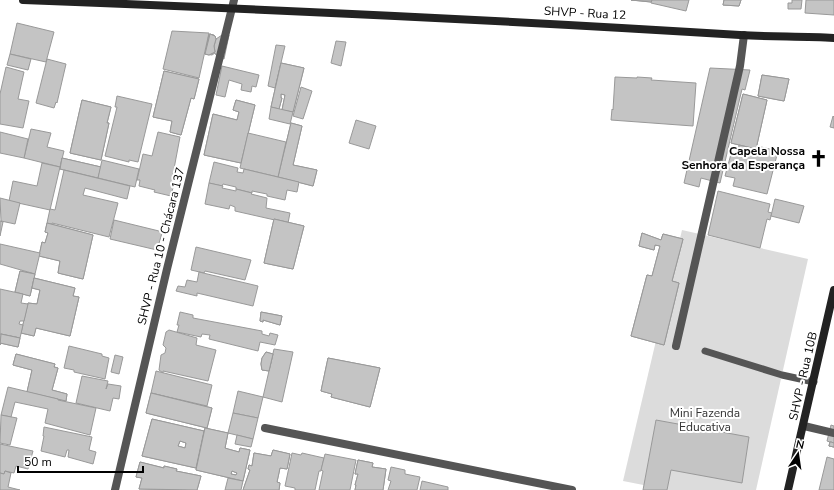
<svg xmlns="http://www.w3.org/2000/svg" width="834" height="490" font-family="'Nunito Sans',sans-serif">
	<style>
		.green { fill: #dcdcdc }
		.building { fill: #c4c4c4; stroke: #999; fill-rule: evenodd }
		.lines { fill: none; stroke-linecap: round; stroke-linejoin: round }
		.lane { stroke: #555; stroke-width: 7 }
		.street { stroke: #555; stroke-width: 8 }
		.secondary { stroke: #222; stroke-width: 8 }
		.labels { text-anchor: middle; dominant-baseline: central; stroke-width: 4; stroke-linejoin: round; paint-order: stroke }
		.street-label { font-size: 12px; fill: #000; stroke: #fff }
		.poi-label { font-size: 12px; font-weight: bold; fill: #000; stroke: #fff; text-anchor: end }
		.park-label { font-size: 12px; fill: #333; stroke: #fff }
	</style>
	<rect width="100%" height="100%" fill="#fff"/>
	<!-- green -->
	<polygon class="green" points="682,230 808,259 756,490 669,490 623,481"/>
	<!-- building -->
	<g class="building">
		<polygon points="631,0 652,0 651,2"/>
		<polygon points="631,0 652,0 651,2"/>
		<polygon points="652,0 689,0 686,11 651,3"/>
		<polygon points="724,0 741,0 739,6 723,5"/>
		<polygon points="724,0 741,0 739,6 723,5"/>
		<polygon points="792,0 802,0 801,9 788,9 788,3 792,3"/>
		<polygon points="806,0 834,0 834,15 805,13"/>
		<polygon points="17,23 54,32 46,62 10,54"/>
		<polygon points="172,31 209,33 199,78 163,69"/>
		<polygon points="209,34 214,35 216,39 222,35 229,35 224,59 216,55 215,53 212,55 205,54"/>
		<polygon points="210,34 215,36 216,39 214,46 215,52 209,55 205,54"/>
		<polygon points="210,34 215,36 216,39 214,46 215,52 209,55 205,54"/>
		<polygon points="336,41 346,42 341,66 331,63"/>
		<polygon points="276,45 285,46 275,88 268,86"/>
		<polygon points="10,54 31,59 28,70 7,65"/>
		<polygon points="47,59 66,64 57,103 56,102 54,108 36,103"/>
		<polygon points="281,63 304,68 293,112 282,110 285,95 281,94 281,98 282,98 279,109 271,107"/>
		<polygon points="281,63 304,68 293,112 282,110 285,95 281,94 281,98 282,98 279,109 271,107"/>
		<polygon points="222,66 259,75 256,87 252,86 251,92 241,90 242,84 229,80 225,97 216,95"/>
		<polygon points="6,67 24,72 18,99 29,101 23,128 0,124 0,94"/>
		<polygon points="710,68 750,70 745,90 742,89 720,183 701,178 699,187 684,183"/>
		<polygon points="164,71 199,79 194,99 191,98 181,135 170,132 172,121 153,117"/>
		<polygon points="164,71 199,79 194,99 191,98 181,135 170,132 172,121 153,117"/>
		<polygon points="762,75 789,79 784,101 758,96"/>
		<polygon points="762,75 789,79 784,101 758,96"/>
		<polygon points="615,77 637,78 637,77 652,78 651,80 696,83 693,126 611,120 612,109 613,110"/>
		<polygon points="301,87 312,91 303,119 293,116"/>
		<polygon points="743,94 767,100 756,149 731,143"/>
		<polygon points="743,94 767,100 756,149 731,143"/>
		<polygon points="117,96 152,104 138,162 129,160 129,162 105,156 117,107 115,107"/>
		<polygon points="82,100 111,107 107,123 109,123 101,160 70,153"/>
		<polygon points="82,100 111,107 107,123 109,123 101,160 70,153"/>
		<polygon points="236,100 255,105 241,163 204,155 213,114 237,120 239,112 233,110"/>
		<polygon points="236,100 255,105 241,163 204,155 213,114 237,120 239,112 233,110"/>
		<polygon points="271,107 293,112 290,124 269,119"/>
		<polygon points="833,116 834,117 834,128 830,127"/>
		<polygon points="356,120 376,126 369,149 349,143"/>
		<polygon points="291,123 302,126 293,165 317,170 313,186 278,177"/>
		<polygon points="291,123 302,126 293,165 317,170 313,186 278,177"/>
		<polygon points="31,129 51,133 47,147 64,151 60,167 24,158"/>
		<polygon points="0,132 28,139 24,158 0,153"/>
		<polygon points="158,132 180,137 173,174 176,175 171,196 154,192 155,190 139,186 140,180 137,180 143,154 152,156"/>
		<polygon points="248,133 286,142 278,177 240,168"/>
		<polygon points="739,145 756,149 757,146 778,151 767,194 733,186 735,178 725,176 731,154 737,156"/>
		<polygon points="62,158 101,167 98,178 60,169"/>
		<polygon points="62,158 101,167 98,178 60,169"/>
		<polygon points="102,160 139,169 135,187 98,178"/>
		<polygon points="214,162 238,168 237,172 243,173 244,169 299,182 297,192 287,190 285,200 267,196 267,194 252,191 252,193 236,189 236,187 223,184 222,186 209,183"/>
		<polygon points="42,163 60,167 50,210 9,201 13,181 37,186"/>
		<polygon points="64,170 130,186 127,199 85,188 83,195 118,203 109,237 52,223 52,225 47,223 50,209 55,210"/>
		<polygon points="209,183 223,186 222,188 236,191 236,189 252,193 251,194 267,198 266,208 290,213 288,223 235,211 235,207 230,205 229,209 205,204"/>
		<polygon points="718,191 770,204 768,212 772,213 771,216 770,220 767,219 760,248 708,235"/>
		<polygon points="0,198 20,203 15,224 1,221"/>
		<polygon points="775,199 804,206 799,223 771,216"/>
		<polygon points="274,219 304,226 293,269 264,263"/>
		<polygon points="274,219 304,226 293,269 264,263"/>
		<polygon points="114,220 159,231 162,233 157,250 110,239"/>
		<polygon points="0,221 3,222 0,236"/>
		<polygon points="47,223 93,235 83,279 58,273 60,261 39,256 42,242 45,243 48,233 45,232"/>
		<polygon points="47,223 93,235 83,279 58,273 60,261 39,256 42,242 45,243 48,233 45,232"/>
		<polygon points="642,233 661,240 663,234 683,239 672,281 679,283 664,345 631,336 647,275 652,276 660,246 655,245 654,250 639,246"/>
		<polygon points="642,233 661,240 663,234 683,239 672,281 679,283 664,345 631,336 647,275 652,276 660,246 655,245 654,250 639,246"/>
		<polygon points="0,244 40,253 35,274 0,264"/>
		<polygon points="196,247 251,260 245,280 205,271 204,273 191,270"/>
		<polygon points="20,271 35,274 30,296 15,292"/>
		<polygon points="20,271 35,274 30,296 15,292"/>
		<polygon points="199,272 258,286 253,306 197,293 197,296 176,291 178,286 185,287 187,280 197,282"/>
		<polygon points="34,278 75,288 73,296 79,297 70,336 36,328 34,336 21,333 28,303 37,304 40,290 32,288"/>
		<polygon points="34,278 75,288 73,296 79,297 70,336 36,328 34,336 21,333 28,303 37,304 40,290 32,288"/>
		<polygon points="0,289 23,294 21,303 28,304 24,321 20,321 19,324 23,325 20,338 0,334"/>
		<polygon points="180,312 193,315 193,318 262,331 262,334 269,336 270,333 278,335 275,345 260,342 258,351 209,339 210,335 202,334 201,337 177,332 179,325 177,325"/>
		<polygon points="261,312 282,316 280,325 263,320 263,322 260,321"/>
		<polygon points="261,312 282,316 280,325 263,320 263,322 260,321"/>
		<polygon points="169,330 197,338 196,345 216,350 208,381 163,371 163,373 159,370 161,355 165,353 166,348 163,345 166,332"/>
		<polygon points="1,334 20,338 18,347 0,343 0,345"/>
		<polygon points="1,334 20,338 18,347 0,343 0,345"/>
		<polygon points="69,346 102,354 102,356 109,358 105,379 74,372 74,370 64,368"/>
		<polygon points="274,349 293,352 282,402 263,397"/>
		<polygon points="266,352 273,354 269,371 262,370 261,364 262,358"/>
		<polygon points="266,352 273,354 269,371 262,370 261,364 262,358"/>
		<polygon points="16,354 55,364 54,367 58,368 52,390 67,394 66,401 27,392 32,370 13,365"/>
		<polygon points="16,354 55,364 54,367 58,368 52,390 67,394 66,401 27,392 32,370 13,365"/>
		<polygon points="115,355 123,357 119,374 111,372"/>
		<polygon points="328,358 380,368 370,407 331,397 332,394 321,391"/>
		<polygon points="328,358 380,368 370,407 331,397 332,394 321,391"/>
		<polygon points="156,371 212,385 207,406 151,393"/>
		<polygon points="82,376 108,381 106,389 108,384 121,386 119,399 113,398 110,411 76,403"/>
		<polygon points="8,387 58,399 58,400 96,408 90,435 45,423 48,409 15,402 11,417 1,415"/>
		<polygon points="238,391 263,397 258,418 233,413"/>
		<polygon points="151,393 212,408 207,428 146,413"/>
		<polygon points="151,393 212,408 207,428 146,413"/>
		<polygon points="233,413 258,418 253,439 228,433"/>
		<polygon points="1,415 17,418 10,445 0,443"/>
		<path d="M 152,419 L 204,431 L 196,468 L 142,456 ZM 180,441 L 186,443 L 185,448 L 178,446 Z"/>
		<path d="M 152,419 L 204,431 L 196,468 L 142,456 ZM 180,441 L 186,443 L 185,448 L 178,446 Z"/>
		<polygon points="656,420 749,437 742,483 671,470 667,490 643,490"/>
		<polygon points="831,425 834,426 834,447 829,446 830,442 827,441"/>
		<polygon points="44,427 92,437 89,450 96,452 93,464 68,457 69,450 67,450 65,457 41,451 44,436 43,436"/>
		<path d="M 205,428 L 228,433 L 225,448 L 228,449 L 239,452 L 240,448 L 250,450 L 243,481 L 196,470 ZM 232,471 L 237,473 L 236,475 L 231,474 Z"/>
		<path d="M 205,428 L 228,433 L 225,448 L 228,449 L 239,452 L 240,448 L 250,450 L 243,481 L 196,470 ZM 232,471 L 237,473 L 236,475 L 231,474 Z"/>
		<polygon points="237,435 253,439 251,447 235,444"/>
		<polygon points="831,442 834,443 834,447 829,446 830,442"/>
		<polygon points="831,442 834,443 834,447 829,446 830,442"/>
		<polygon points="0,444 33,451 28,469 16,466 14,473 5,471 4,474 0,473"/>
		<polygon points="273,450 290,454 287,469 280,468 277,482 280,483 279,490 243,490 250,470 248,469 249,465 252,466 254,453 271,456"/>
		<polygon points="273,450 290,454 287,469 280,468 277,482 280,483 279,490 243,490 250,470 248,469 249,465 252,466 254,453 271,456"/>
		<polygon points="292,453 301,455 302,453 324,458 321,471 319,471 315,490 295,490 295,488 285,486"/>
		<polygon points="325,454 356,460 350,490 319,490 323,471 321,470"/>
		<polygon points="827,457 834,459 834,490 819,490"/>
		<polygon points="358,460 373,463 372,467 386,469 383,490 355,490 356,485 355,485 358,474 355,474"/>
		<polygon points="358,460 373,463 372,467 386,469 383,490 355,490 356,485 355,485 358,474 355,474"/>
		<polygon points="140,462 164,468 164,466 177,469 176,471 201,476 197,490 139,489 142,478 136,477"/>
		<polygon points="140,462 164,468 164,466 177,469 176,471 201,476 197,490 139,489 142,478 136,477"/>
		<polygon points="391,467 405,470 405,474 420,477 417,490 388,490 391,481 388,480"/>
		<polygon points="5,471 11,473 8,487 20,490 0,490 0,473 4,474"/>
		<polygon points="228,478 243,481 241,490 225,490"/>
		<polygon points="422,481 448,487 448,490 420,490"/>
	</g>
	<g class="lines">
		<!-- lane -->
		<polyline class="lane" points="705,351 782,375 814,382"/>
		<!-- street -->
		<g class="street">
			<polyline points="676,346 740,66 744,35"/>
			<polyline points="804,426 834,433"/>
			<polyline points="265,428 572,490"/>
			<polyline points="115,490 167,269 234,0"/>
		</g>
		<!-- secondary -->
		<g class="secondary">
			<path d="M 23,0 C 262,9 501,20 740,35 C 771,37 803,36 834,38"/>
			<polyline points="788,490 834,290"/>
		</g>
	</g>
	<!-- icons -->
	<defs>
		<symbol id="church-bare" viewBox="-9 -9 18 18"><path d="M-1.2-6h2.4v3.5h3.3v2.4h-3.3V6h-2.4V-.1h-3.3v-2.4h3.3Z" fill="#000" stroke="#fff" stroke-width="2.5" paint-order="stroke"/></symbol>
	</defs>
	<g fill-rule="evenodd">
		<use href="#church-bare" x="806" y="146" width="25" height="25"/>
	</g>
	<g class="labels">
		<!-- street labels -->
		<g class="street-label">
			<text transform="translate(585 13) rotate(3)">SHVP - Rua 12</text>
			<text transform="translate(161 246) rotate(-76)">SHVP - Rua 10 - Chácara 137</text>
			<text transform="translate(803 376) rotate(-77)">SHVP - Rua 10B</text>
		</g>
		<!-- poi labels -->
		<g class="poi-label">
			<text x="805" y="151">Capela Nossa<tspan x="805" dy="14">Senhora da Esperança</tspan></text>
		</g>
		<!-- park labels -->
		<g class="park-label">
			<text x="705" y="413">Mini Fazenda<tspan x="705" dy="14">Educativa</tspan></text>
		</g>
	</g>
	<!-- north arrow -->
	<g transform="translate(798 454) rotate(13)" stroke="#ffffff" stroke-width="3" paint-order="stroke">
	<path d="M0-3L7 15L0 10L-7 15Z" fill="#000000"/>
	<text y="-6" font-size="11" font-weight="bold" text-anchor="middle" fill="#000000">N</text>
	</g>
	<!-- scale -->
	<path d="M18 466v6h125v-6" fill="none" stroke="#000000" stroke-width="2"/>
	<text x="24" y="466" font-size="12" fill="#000000" stroke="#ffffff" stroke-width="3" paint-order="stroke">50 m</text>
</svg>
